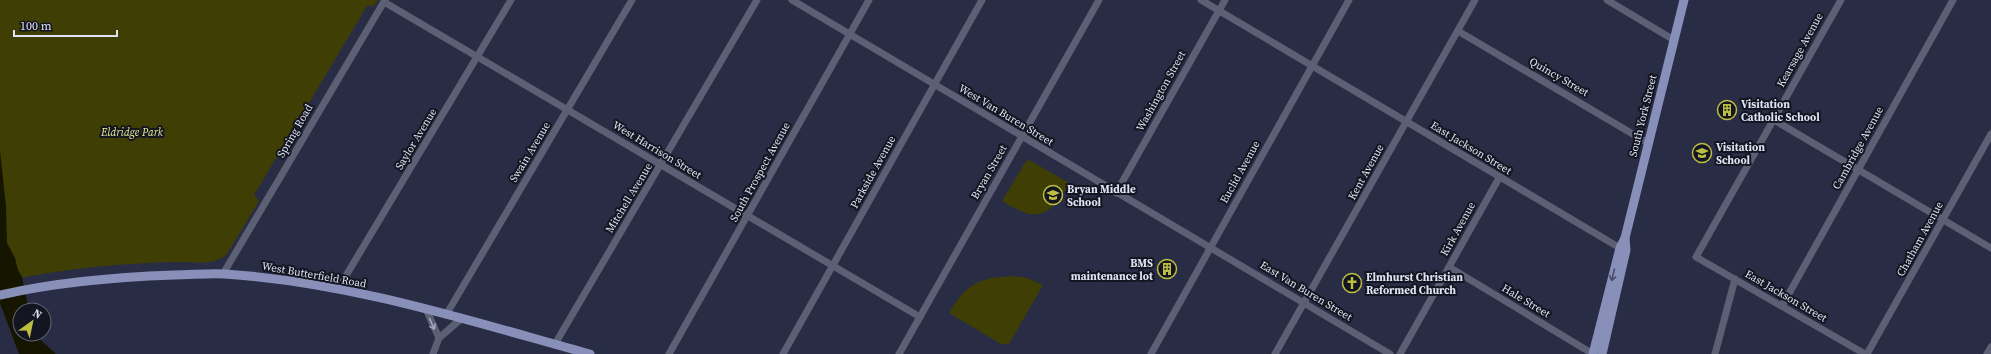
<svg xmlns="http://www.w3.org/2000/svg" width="1991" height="354" font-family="'Source Serif 4',serif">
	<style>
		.green { fill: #3f3f05 }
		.water { fill: #151500 }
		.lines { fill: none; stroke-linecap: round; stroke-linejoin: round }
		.minor { stroke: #5c6075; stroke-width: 7 }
		.major { stroke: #8890ba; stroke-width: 9 }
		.oneway { stroke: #484c65 }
		.oneway2 { stroke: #a4a8ba }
		.labels { text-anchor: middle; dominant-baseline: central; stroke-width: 4; stroke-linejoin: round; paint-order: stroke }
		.street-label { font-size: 11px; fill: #dee2f2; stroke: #131520 }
		.poi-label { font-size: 11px; font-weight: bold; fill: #dee2f2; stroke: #131520; text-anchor: start }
		.park-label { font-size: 11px; font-style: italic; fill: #e7ea96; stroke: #131520 }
	</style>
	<rect width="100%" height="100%" fill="#282c44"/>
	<!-- green -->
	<g class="green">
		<path d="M 0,0 L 378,0 L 374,6 L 367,6 L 254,195 L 259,201 L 227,254 C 213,266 198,262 181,262 C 120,263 60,269 0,282 Z"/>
		<path d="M 1029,160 L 1069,183 C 1049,218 1037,223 1002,201 L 1026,161 Z"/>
		<path d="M 1012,276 L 1027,278 L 1043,285 L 1009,344 L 1001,344 L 949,313 C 967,283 978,278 1012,276 Z"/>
	</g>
	<!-- water -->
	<polygon class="water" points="0,151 6,206 7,243 15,258 18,270 22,277 28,306 28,310 20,310 20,334 34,334 56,354 19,354 0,303"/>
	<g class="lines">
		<!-- minor -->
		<g class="minor">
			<polyline points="792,0 1390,354"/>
			<polyline points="1201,0 1620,248"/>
			<polyline points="1607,0 1674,40"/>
			<polyline points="1841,0 1696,257 1865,354"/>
			<polyline points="384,2 920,317"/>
			<polyline points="1458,31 1648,143"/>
			<polyline points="1774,120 1991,248"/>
			<polyline points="1116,193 1225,0"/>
			<polyline points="1449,267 1593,354"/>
			<polyline points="223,274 385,0"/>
			<polyline points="338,289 511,0"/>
			<polyline points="1782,306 1953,0"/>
			<polyline points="426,309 439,338"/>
			<polyline points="446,315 632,0"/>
			<polyline points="555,344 757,0"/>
			<polyline points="433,354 439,338 461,319"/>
			<polyline points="669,354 869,0"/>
			<polyline points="783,354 982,0"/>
			<polyline points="899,354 1099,0"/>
			<polyline points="1151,354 1349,0"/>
			<polyline points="1275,354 1475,0"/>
			<polyline points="1400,354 1499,178"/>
			<polyline points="1715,354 1735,279"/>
			<polyline points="1867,354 1991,134"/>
			<polyline points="1987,354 1991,347"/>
		</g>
		<!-- major -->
		<g class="major">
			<path d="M 0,295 C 57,282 115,277 174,275 C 191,275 208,273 225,274 C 350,282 470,321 590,354"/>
			<polyline points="1593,354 1620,248 1625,238 1684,0"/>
			<polyline points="1602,354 1626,250 1625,238"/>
		</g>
	</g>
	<!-- one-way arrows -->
	<defs><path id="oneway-shaft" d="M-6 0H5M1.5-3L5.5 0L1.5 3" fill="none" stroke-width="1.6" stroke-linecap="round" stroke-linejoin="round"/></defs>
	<use class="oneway" href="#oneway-shaft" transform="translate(1613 275) rotate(104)"/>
	<use class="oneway2" href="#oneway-shaft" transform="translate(432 324) rotate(66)"/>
	<!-- icons -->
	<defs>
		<symbol id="building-ring" viewBox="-11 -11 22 22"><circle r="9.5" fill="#131520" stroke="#bebf42" stroke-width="1.5"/><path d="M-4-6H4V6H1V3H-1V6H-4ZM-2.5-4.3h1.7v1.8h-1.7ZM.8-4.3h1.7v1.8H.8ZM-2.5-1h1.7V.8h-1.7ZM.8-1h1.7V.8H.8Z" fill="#bebf42"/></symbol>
		<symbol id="school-ring" viewBox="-11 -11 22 22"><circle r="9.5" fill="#131520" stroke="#bebf42" stroke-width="1.5"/><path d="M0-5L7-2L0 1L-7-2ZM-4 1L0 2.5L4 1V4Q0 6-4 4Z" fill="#bebf42"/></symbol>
		<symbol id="church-ring" viewBox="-11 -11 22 22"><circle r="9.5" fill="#131520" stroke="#bebf42" stroke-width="1.5"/><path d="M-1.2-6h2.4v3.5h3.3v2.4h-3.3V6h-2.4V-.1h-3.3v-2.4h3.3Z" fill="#bebf42"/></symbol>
	</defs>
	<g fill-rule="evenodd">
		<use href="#building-ring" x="1716" y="99" width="22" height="22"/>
		<use href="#school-ring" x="1691" y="142" width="22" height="22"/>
		<use href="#school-ring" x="1042" y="184" width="22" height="22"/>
		<use href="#building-ring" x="1156" y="258" width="22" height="22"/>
		<use href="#church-ring" x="1341" y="272" width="22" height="22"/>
	</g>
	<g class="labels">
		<!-- street labels -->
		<g class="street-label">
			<text transform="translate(1800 50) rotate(-61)">Kearsage Avenue</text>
			<text transform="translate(1559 77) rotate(30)">Quincy Street</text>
			<text transform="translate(1161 91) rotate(-61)">Washington Street</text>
			<text transform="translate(1006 115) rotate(31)">West Van Buren Street</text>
			<text transform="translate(1643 116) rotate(-76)">South York Street</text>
			<text transform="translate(295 131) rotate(-60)">Spring Road</text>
			<text transform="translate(416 139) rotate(-59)">Saylor Avenue</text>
			<text transform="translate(1471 148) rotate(31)">East Jackson Street</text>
			<text transform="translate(1858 148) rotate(-61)">Cambridge Avenue</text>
			<text transform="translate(657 150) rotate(31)">West Harrison Street</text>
			<text transform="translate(530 152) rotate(-59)">Swain Avenue</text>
			<text transform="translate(760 172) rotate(-61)">South Prospect Avenue</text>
			<text transform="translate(873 172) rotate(-61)">Parkside Avenue</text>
			<text transform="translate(989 172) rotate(-60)">Bryan Street</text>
			<text transform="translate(1240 172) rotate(-61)">Euclid Avenue</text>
			<text transform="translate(1366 172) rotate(-61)">Kent Avenue</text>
			<text transform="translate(629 198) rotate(-59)">Mitchell Avenue</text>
			<text transform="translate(1458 229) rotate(-61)">Kirk Avenue</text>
			<text transform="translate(1920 239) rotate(-61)">Chatham Avenue</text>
			<text transform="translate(314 275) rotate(10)">West Butterfield Road</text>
			<text transform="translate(1306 291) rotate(31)">East Van Buren Street</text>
			<text transform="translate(1786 296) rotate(30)">East Jackson Street</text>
			<text transform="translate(1526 301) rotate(31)">Hale Street</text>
		</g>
		<!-- poi labels -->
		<g class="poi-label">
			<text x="1741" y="104">Visitation<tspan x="1741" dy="13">Catholic School</tspan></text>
			<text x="1716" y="147">Visitation<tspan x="1716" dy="13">School</tspan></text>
			<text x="1067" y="189">Bryan Middle<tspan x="1067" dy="13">School</tspan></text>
			<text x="1153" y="263" text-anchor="end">BMS<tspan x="1153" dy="13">maintenance lot</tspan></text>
			<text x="1366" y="277">Elmhurst Christian<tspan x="1366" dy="13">Reformed Church</tspan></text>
		</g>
		<!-- park labels -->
		<g class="park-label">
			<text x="132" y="132">Eldridge Park</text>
		</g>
	</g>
	<!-- north arrow -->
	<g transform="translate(32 322) rotate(33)"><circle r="19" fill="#131520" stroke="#646774"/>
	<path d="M0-3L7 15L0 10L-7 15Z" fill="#bebf42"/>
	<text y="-6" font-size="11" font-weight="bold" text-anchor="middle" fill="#dee2f2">N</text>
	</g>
	<!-- scale -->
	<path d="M14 30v6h103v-6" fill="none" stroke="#dee2f2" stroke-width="2"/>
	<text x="20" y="30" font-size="12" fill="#dee2f2" stroke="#131520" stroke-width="3" paint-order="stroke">100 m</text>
</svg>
